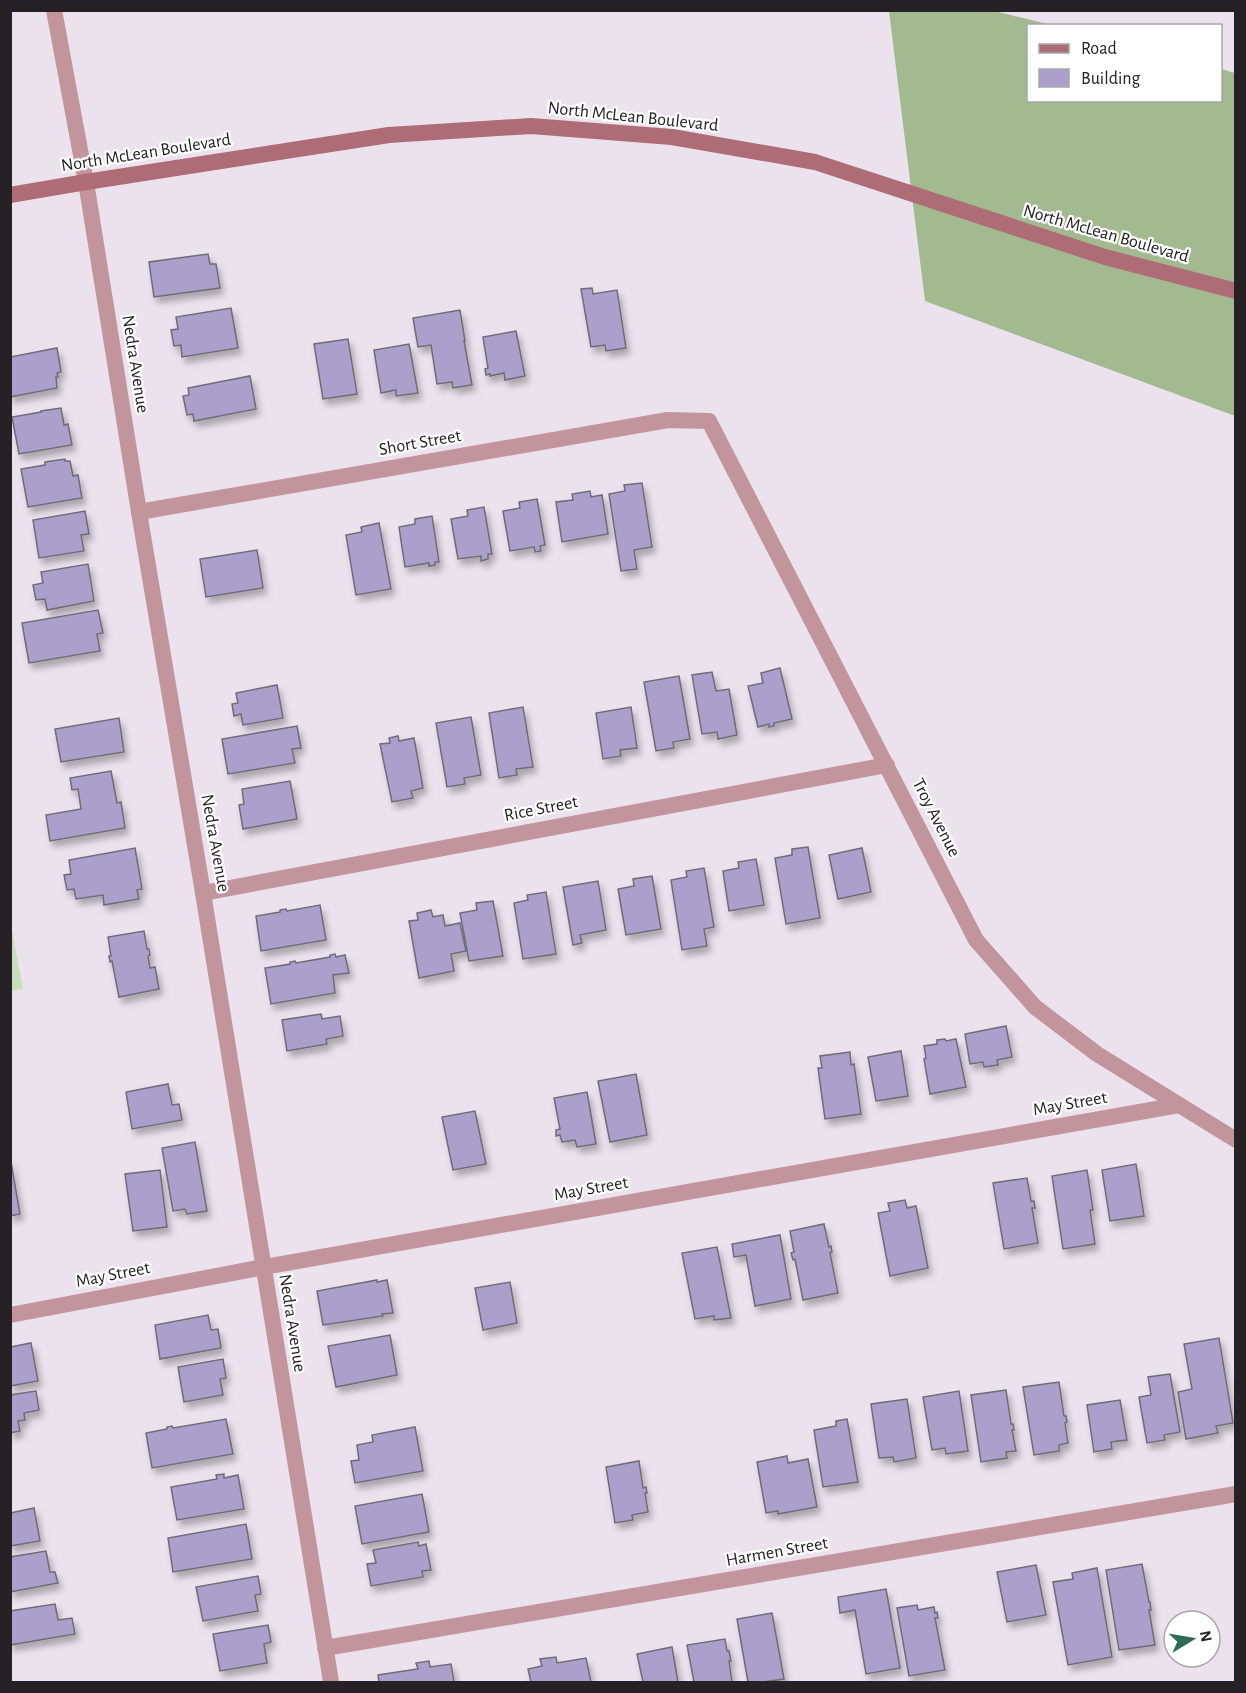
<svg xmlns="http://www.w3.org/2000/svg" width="1246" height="1693" font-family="'Alegreya Sans',sans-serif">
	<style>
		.green { fill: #c9deb8 }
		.forest { fill: #a3ba90 }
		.building { fill: #aaa0cb; stroke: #6e6c77; stroke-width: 1.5; filter: url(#shadow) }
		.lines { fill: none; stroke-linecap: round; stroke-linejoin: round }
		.minor { stroke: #c2949b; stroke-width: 16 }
		.secondary { stroke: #ad6c76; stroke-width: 16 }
		.labels { text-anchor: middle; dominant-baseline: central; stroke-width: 4.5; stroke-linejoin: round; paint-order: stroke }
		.street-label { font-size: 18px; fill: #252125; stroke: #fff }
	</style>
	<defs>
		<filter id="shadow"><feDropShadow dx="3.5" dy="6" stdDeviation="3" flood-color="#0004"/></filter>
	</defs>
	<rect width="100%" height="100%" fill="#ece2ee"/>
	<!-- green -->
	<polygon class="green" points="10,919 23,989 11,991 10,991"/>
	<!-- forest -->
	<polygon class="forest" points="889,11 994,11 1052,25 1028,26 1028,100 1220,100 1221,69 1235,73 1235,416 925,301"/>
	<!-- building -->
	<g class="building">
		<polygon points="208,254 210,264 216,264 220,288 154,297 149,262"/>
		<polygon points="592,288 593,294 617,290 626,348 606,351 605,345 591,347 581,289"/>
		<polygon points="231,308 238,348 182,357 181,345 174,346 171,330 178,329 176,317"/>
		<polygon points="460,310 465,341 464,341 472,385 453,388 452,382 437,384 431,345 418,347 413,318"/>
		<polygon points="516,331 525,376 505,380 504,373 490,376 490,374 486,375 485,369 488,368 483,337"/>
		<polygon points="348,339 357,394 323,399 314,344"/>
		<polygon points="409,344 418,393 396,396 396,390 381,393 374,350"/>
		<polygon points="57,348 61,372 57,373 58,377 56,377 57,388 10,397 10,357"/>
		<polygon points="250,376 256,409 194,421 193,414 187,415 183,396 189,395 188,388"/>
		<polygon points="61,408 64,425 68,424 72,445 19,454 12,417 41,412 41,411"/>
		<polygon points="65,459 65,461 70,461 73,476 78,475 82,498 28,507 21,469 45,465 45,462"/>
		<polygon points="642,483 652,547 634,550 637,569 621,571 609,494 625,491 624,485"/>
		<polygon points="590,491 591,497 602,495 608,534 562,542 556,502 573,500 572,494"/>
		<polygon points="537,499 545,545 540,546 541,551 535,552 534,547 510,551 503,511 520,508 519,502"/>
		<polygon points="484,507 492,554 488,554 488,559 481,561 481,556 458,559 451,519 468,516 467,510"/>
		<polygon points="85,511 89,534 81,535 84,551 39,558 33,520"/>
		<polygon points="432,516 439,562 435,562 435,565 429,566 429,563 405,567 399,527 415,524 415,519"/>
		<polygon points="379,523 391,589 356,595 346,535 362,532 361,527"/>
		<polygon points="257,550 263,588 206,597 200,559"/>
		<polygon points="88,564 94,601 47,610 45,599 36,600 33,585 43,583 41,572"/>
		<polygon points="98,610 103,633 97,634 100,651 29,663 22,623"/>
		<polygon points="780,668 792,719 774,723 774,726 769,727 769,724 758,727 748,686 763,683 761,673"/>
		<polygon points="712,672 716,691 729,689 737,735 718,739 717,732 702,734 692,675"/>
		<polygon points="679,676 690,739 673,742 674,748 656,751 644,682"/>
		<polygon points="277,685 283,718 243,725 241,714 234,716 232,704 238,703 236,693"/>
		<polygon points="523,707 533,767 516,769 517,775 499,778 489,713"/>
		<polygon points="631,707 637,748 620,750 621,756 603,759 596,713"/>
		<polygon points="471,717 481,775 464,778 465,784 447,787 436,723"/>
		<polygon points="119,718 124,752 61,762 55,729"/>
		<polygon points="297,726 301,748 292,749 295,763 228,774 222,739"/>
		<polygon points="398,736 399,741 414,738 423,788 411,791 413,798 392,802 380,744 390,743 389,738"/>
		<polygon points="111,771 117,803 121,802 125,828 50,841 46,815 81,809 78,789 72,790 70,778"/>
		<polygon points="290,781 297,819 243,829 239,805 244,804 242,789"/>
		<polygon points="808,847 820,918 786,924 775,858 792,855 792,849"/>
		<polygon points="135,848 142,889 137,890 139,899 104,905 103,895 76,899 74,889 67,890 64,875 71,874 69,860"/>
		<polygon points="862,848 871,892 838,899 829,855"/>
		<polygon points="756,859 764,905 729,911 723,871 739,868 738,862"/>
		<polygon points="704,868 714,927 704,929 707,946 682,950 671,880 687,877 686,871"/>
		<polygon points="652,876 661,929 626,935 618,889 634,886 633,879"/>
		<polygon points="598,881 606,930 580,935 582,943 573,945 563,887"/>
		<polygon points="546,892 556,954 523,959 514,903 528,900 527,895"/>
		<polygon points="493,901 503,956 469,961 460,913 477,910 476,903"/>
		<polygon points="320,905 326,940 261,951 256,916 280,912 280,910 286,909 287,911"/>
		<polygon points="431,910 433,917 443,915 445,926 460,923 466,951 451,954 454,971 419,978 409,921 418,920 417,913"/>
		<polygon points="144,931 147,949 149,949 150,955 148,956 150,968 155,967 159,989 119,997 112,961 110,962 109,956 111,956 108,937"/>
		<polygon points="335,954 336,957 345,955 349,973 333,975 335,993 271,1004 265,968 290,964 290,962 295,961 296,963 330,957 330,955"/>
		<polygon points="321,1014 322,1019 340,1016 343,1036 326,1039 327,1044 287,1051 282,1020"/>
		<polygon points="1006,1026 1012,1057 997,1060 998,1065 984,1067 983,1062 970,1064 965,1034"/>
		<polygon points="945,1039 946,1041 956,1039 966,1087 930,1094 924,1059 926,1058 924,1046 937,1044 937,1040"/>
		<polygon points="901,1051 908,1096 876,1101 868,1057"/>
		<polygon points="850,1052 851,1065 854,1064 861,1114 825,1119 818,1068 822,1068 820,1056"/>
		<polygon points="636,1074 647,1135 610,1142 598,1081"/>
		<polygon points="168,1084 172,1105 179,1104 182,1120 132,1129 126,1092"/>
		<polygon points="587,1092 596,1144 577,1147 575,1140 562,1142 560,1135 556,1136 556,1130 560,1129 554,1098"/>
		<polygon points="475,1111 486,1164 453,1170 442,1117"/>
		<polygon points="195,1142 207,1211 187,1214 185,1209 173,1211 162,1148"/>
		<polygon points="10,1156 20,1214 10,1216"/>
		<polygon points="1136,1164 1144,1216 1110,1221 1102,1170"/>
		<polygon points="160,1170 167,1227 133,1231 125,1174"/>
		<polygon points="1087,1170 1093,1210 1090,1210 1095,1244 1063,1249 1052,1176"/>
		<polygon points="1027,1178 1031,1201 1034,1201 1035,1208 1032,1208 1038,1243 1004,1249 993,1183"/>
		<polygon points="905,1200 907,1208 916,1206 928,1268 890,1276 878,1213 890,1211 888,1203"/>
		<polygon points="824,1224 829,1247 831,1246 832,1252 830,1253 838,1293 803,1300 795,1259 793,1260 791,1253 794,1252 790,1231"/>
		<polygon points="780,1235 791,1299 755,1306 746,1255 734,1257 732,1244"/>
		<polygon points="717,1247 731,1318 714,1320 714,1316 695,1319 682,1253"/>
		<polygon points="377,1280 377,1282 387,1280 393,1313 382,1314 383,1316 323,1325 317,1291"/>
		<polygon points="510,1282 517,1323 483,1330 475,1288"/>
		<polygon points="208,1315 211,1330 218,1329 221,1348 160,1359 155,1325"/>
		<polygon points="390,1335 397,1375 336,1387 328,1346"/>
		<polygon points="1219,1338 1233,1423 1216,1426 1218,1433 1186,1439 1178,1392 1192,1389 1184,1344"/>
		<polygon points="31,1343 38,1381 10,1386 10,1347"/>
		<polygon points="223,1359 226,1378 220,1379 223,1395 184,1402 178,1367"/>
		<polygon points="1170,1374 1180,1432 1164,1435 1165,1440 1147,1443 1139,1397 1151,1395 1148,1377"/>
		<polygon points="1059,1382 1064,1416 1066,1416 1067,1422 1065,1423 1068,1443 1059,1445 1059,1451 1034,1455 1023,1387"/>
		<polygon points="1006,1390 1011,1424 1013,1424 1014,1430 1012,1430 1016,1451 1006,1452 1007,1458 981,1462 971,1395"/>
		<polygon points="36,1391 39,1410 24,1413 25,1420 18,1421 20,1431 10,1433 10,1395"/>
		<polygon points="959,1391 968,1451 946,1454 945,1448 932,1450 923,1397"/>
		<polygon points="907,1399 916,1458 894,1462 893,1457 879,1458 871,1404"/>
		<polygon points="1120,1400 1127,1440 1111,1442 1112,1449 1094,1452 1087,1405"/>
		<polygon points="226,1419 233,1454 152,1468 146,1433 167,1429 167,1427 172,1426 173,1428"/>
		<polygon points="847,1419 858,1482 823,1487 814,1430 836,1426 836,1421"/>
		<polygon points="415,1427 423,1471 355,1483 351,1461 359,1460 357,1445 373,1442 372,1435"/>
		<polygon points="787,1456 788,1463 808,1459 817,1507 778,1514 778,1511 766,1513 757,1462"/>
		<polygon points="639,1461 643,1488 646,1487 647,1493 645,1493 648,1512 632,1515 633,1520 615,1523 606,1467"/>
		<polygon points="224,1474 224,1478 238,1475 244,1509 177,1520 171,1487 217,1479 216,1475"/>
		<polygon points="422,1494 429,1532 362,1544 355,1506"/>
		<polygon points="34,1508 40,1541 10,1546 10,1513"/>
		<polygon points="246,1524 252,1559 173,1572 168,1538"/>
		<polygon points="418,1542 419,1546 426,1544 431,1570 422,1571 423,1577 371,1586 367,1564 376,1563 373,1550"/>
		<polygon points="46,1551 50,1572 55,1572 58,1583 10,1592 10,1557"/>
		<polygon points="1142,1564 1149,1602 1150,1602 1151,1610 1149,1610 1155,1645 1119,1650 1106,1570"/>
		<polygon points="1036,1565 1046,1615 1007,1622 997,1572"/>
		<polygon points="1097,1568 1112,1657 1068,1665 1053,1582 1073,1579 1072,1573"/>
		<polygon points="258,1576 261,1594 255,1595 258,1611 203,1621 196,1587"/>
		<polygon points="886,1589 900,1668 866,1674 855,1610 840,1613 838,1597"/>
		<polygon points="55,1604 58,1620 72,1618 75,1634 10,1645 10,1611"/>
		<polygon points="917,1605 918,1610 934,1607 935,1613 937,1612 938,1618 935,1618 945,1670 909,1676 897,1608"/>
		<polygon points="772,1613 784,1679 763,1682 748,1682 737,1619"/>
		<polygon points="268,1625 271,1642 264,1644 267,1663 220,1671 213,1634"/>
		<polygon points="725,1639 727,1651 729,1651 731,1661 729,1661 732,1682 694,1682 687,1645"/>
		<polygon points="672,1647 678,1682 643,1682 637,1654"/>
		<polygon points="556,1657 557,1663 586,1658 591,1682 531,1682 528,1669 542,1666 540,1659"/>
		<polygon points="429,1661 430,1667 451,1664 454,1682 379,1682 378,1675 418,1669 416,1663"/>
	</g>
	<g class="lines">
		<!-- minor -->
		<g class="minor">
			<polyline points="54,10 86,182 139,512 203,893 331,1682"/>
			<polyline points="139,512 668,420 709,421 976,940 1035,1007 1097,1054 1236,1140"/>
			<polyline points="203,893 887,765"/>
			<polyline points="10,1315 264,1267 1179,1105"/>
			<polyline points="325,1648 1236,1494"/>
		</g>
		<!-- secondary -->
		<polyline class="secondary" points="10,195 86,182 389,135 531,126 672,137 815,162 1105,257 1236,291"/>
	</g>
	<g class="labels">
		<!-- street labels -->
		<g class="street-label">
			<text transform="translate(633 117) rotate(6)">North McLean Boulevard</text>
			<text transform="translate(146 153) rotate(-9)">North McLean Boulevard</text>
			<text transform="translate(1106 234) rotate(16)">North McLean Boulevard</text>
			<text transform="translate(135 364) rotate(81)">Nedra Avenue</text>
			<text transform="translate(420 443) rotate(-10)">Short Street</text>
			<text transform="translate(541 809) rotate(-11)">Rice Street</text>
			<text transform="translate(936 818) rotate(63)">Troy Avenue</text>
			<text transform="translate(215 843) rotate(80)">Nedra Avenue</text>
			<text transform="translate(1070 1104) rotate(-10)">May Street</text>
			<text transform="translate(591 1189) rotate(-10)">May Street</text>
			<text transform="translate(113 1275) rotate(-11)">May Street</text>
			<text transform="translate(292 1323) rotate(81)">Nedra Avenue</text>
			<text transform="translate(777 1552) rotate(-10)">Harmen Street</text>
		</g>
	</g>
	<!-- border -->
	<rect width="1246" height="1693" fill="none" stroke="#252125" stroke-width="24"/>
	<!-- legend -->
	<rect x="1027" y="24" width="195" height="78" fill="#ffffff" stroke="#a8a6a8" stroke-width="1.5"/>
	<rect x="1039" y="44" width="30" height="9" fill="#ad6c76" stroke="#a8a6a8" stroke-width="1.5"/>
	<text x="1081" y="54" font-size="18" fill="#252125">Road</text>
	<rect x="1039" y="69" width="30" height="18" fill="#aaa0cb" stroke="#a8a6a8" stroke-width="1.5"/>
	<text x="1081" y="84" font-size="18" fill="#252125">Building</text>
	<!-- north arrow -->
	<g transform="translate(1192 1639) rotate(79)"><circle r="28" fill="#ffffff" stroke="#a8a6a8" stroke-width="1.5"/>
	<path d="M0-4.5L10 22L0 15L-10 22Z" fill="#2e6c58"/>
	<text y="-9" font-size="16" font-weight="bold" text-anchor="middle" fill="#252125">N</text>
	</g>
</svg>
